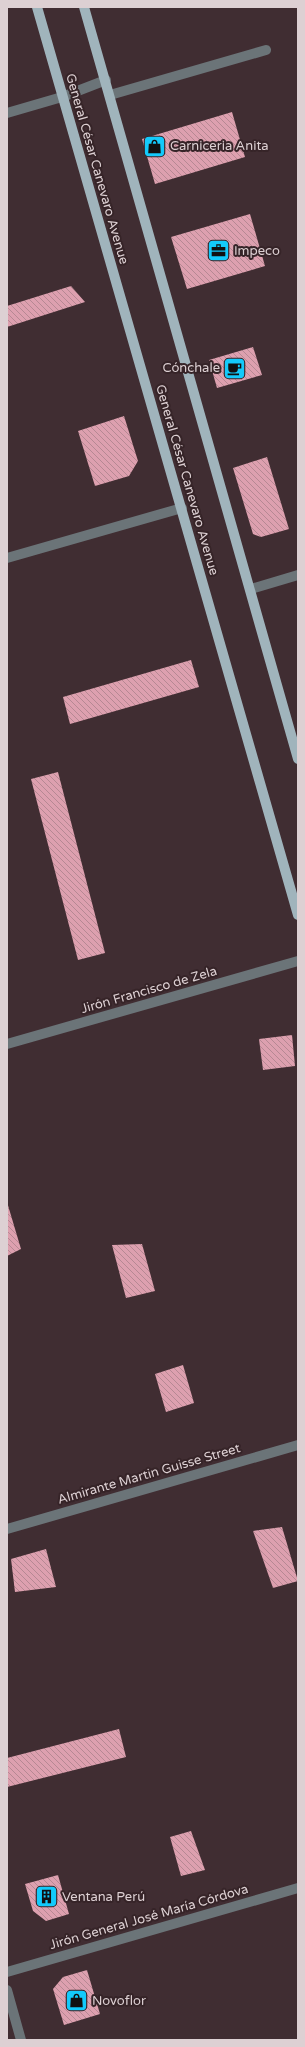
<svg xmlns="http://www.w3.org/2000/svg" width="305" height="2047" font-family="'Varela Round',sans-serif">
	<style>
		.building { fill: url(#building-back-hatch) }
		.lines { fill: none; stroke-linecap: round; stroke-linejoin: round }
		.minor { stroke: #6b7478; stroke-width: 10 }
		.major { stroke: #a0b4bc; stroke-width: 10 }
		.labels { text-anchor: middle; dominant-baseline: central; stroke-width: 4; stroke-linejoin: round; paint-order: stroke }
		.poi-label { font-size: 13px; fill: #ddd0d3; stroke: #362428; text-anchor: start }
		.street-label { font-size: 13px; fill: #ddd0d3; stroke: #362428 }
	</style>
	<defs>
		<pattern id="building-back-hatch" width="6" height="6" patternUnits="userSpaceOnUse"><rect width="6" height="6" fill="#dda0af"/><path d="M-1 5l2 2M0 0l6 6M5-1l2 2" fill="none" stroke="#b68893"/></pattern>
	</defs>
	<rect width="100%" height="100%" fill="#402d32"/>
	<!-- building -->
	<g class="building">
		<polygon points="232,112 245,157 155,184 142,139"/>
		<polygon points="250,214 265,266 187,289 171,237"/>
		<polygon points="71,286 85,302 7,327 7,306"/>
		<polygon points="253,347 262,375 217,388 209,360"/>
		<polygon points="124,416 138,461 129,476 95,486 78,431"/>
		<polygon points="267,457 289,529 261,537 253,534 233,468"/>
		<polygon points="191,660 199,687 70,724 63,697"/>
		<polygon points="58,772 105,953 78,960 31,779"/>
		<polygon points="292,1035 295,1066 263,1070 259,1039"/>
		<polygon points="7,1202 21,1249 7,1256"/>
		<polygon points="142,1244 155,1291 126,1298 112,1245"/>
		<polygon points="183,1365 194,1403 166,1412 155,1374"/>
		<polygon points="282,1527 298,1581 273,1588 253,1531"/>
		<polygon points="46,1549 56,1587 15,1592 11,1559"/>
		<polygon points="119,1729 126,1757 7,1787 7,1758"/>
		<polygon points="191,1831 205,1870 181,1876 170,1837"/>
		<polygon points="58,1875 69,1914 46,1921 33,1911 25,1884"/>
		<polygon points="87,1970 100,2014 64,2025 53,1989 63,1977"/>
	</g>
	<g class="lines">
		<!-- minor -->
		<g class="minor">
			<polyline points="110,95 266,50"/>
			<polyline points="7,113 62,97 106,80"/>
			<polyline points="7,558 182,508"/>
			<polyline points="251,589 298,575"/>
			<polyline points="7,1044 298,961"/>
			<polyline points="7,1529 298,1445"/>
			<polyline points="7,1972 298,1888"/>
			<polyline points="7,1990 21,2040"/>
		</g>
		<!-- major -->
		<g class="major">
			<polyline points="37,7 298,915"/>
			<polyline points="84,7 298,759"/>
		</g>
	</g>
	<!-- icons -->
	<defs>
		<symbol id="shop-square" viewBox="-11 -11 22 22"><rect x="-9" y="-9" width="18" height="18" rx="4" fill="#13cafb" stroke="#362428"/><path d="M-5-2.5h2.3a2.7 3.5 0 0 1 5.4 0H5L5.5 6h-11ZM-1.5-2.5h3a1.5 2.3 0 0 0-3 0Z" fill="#111"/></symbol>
		<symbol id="office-square" viewBox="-11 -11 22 22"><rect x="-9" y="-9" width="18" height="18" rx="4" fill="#13cafb" stroke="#362428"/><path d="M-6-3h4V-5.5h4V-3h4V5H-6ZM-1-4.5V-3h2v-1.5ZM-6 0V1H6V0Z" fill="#111"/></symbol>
		<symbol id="cafe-square" viewBox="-11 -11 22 22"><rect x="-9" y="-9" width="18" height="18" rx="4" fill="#13cafb" stroke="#362428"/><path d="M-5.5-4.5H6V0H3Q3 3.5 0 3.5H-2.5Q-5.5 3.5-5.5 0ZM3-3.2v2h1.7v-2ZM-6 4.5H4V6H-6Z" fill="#111"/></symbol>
		<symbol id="building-square" viewBox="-11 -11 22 22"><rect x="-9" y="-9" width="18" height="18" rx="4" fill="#13cafb" stroke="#362428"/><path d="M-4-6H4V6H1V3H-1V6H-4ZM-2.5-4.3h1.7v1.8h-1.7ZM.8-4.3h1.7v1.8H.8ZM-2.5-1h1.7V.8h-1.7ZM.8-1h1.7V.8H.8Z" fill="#111"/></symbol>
	</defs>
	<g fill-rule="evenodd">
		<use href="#shop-square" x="142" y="134" width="25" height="25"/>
		<use href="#office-square" x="206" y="238" width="25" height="25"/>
		<use href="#cafe-square" x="222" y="356" width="25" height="25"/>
		<use href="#building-square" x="34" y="1884" width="25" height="25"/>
		<use href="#shop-square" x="64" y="1988" width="25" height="25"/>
	</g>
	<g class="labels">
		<!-- poi labels -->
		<g class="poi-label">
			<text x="170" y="146">Carniceria Anita</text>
			<text x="234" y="251">Impeco</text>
			<text x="220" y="368" text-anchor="end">Cónchale</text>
			<text x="62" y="1897">Ventana Perú</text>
			<text x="92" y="2001">Novoflor</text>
		</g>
		<!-- street labels -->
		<g class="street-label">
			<text transform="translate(97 169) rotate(74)">General César Canevaro Avenue</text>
			<text transform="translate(187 480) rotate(74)">General César Canevaro Avenue</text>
			<text transform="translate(149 990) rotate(-16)">Jirón Francisco de Zela</text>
			<text transform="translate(149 1474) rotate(-16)">Almirante Martin Guisse Street</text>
			<text transform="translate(149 1917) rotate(-16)">Jirón General José María Córdova</text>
		</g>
	</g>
	<!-- border -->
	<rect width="305" height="2047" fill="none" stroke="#ddd0d3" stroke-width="16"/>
</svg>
